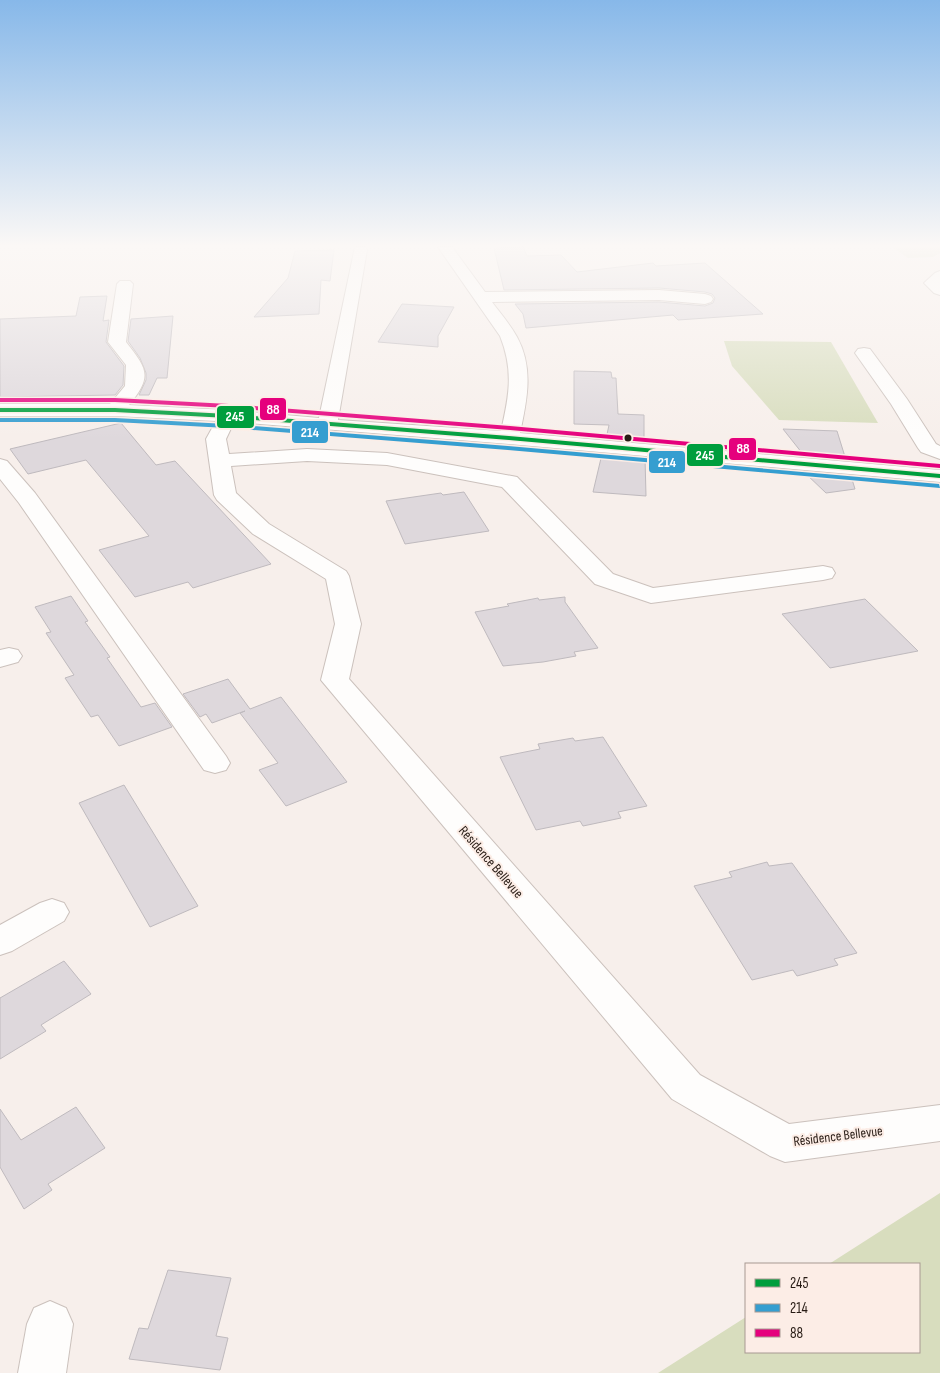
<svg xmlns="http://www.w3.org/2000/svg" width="940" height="1373" font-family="'Sofia Sans Condensed',sans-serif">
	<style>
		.green { fill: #d8ddbe }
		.building { fill: #ded8dc; stroke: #bfbabe }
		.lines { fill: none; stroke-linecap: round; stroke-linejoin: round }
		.minor-casing { stroke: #cbc1bc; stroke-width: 2 }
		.minor { fill: #fefdfc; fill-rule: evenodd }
		.bus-1-casing { stroke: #fcede6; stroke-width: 3 }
		.bus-2-casing { stroke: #fcede6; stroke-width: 3 }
		.bus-3-casing { stroke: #fcede6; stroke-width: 3 }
		.bus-1 { fill: #009e3d; fill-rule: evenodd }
		.bus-2 { fill: #359ed0; fill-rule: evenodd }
		.bus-3 { fill: #e5007d; fill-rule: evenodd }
		.bus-dot { fill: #271b14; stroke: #fcede6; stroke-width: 2 }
		.labels { text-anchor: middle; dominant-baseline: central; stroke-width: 4; stroke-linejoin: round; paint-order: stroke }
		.street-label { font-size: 14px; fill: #271b14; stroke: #fcede6 }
		.line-badge { stroke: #fcede6; stroke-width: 2 }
		.badge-label { font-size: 14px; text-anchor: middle; font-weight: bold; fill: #fff }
	</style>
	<rect width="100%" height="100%" fill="#f7efeb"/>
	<!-- green -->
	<g class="green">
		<polygon points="892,247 940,247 940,253 933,257 908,258"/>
		<polygon points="724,341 831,342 878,423 779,420 732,366"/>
		<polygon points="940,1193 940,1373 658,1373 746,1317 746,1352 919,1352 919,1264 829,1264"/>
	</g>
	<!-- building -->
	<g class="building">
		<polygon points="523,247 527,256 561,255 577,272 653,263 656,266 705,263 763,314 678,320 673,315 526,328 523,314 515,304 659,302 705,306 713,303 715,298 712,294 705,292 659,288 504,290 494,248"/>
		<polygon points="334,250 330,281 321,280 319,314 254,317 288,278 295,251"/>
		<polygon points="107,296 103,321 109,320 106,342 124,366 123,385 115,395 0,397 0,319 76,316 80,297"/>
		<polygon points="402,304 454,307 438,336 438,347 378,342"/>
		<polygon points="173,316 167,378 157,378 149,395 139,395 146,380 146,373 140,358 128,341 131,319"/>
		<polygon points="574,371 611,372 612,378 616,378 618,414 644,415 644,442 606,439 609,425 574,424"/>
		<polygon points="121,423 156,465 175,461 271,564 193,588 188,582 135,597 99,550 149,536 86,460 28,474 10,449"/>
		<polygon points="783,429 837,431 846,460 802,456 802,453"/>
		<polygon points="602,454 645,458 646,496 593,492"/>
		<polygon points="804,472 851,476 855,489 826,493"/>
		<polygon points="464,492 489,531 405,544 386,501 441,493 443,495"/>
		<polygon points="71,596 88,621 85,622 110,657 107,658 141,707 155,703 172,727 119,746 98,715 91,717 65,678 74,675 46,633 51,632 35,607"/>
		<polygon points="565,597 565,602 598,648 574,652 576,656 543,662 503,666 475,612 509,606 507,604 538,598 539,600"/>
		<polygon points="865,599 918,651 830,668 782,614"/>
		<polygon points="228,679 250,709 281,697 347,782 286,806 259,770 278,763 240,713 245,711 212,723 206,714 200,717 183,694"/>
		<polygon points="603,737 647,806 618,812 621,818 583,826 580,821 536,830 500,757 540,749 538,744 573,738 575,741"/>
		<polygon points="124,785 198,906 150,927 79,803"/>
		<polygon points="767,862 769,866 792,863 857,953 834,959 838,965 797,976 793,970 752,980 694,886 732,877 729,872"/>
		<polygon points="64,961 91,994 41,1025 46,1031 0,1059 0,998"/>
		<polygon points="76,1107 105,1148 48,1184 52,1190 24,1209 0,1167 0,1109 21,1140"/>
		<polygon points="168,1270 231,1278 216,1336 228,1338 220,1370 129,1359 139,1328 148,1329"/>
	</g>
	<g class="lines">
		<defs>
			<g id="minor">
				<path d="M 355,247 L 365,247 L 367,250 L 338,420 L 501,431 C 509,396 514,371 500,336 L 438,247 L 452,247 L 485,292 L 659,290 L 705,294 L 711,296 L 713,299 L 711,302 L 705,304 L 659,300 L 492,302 C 500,313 510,324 517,337 C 534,368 527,400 520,433 L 940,470 L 940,482 L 509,444 L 234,422 L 226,439 L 229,454 L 307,449 L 387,453 L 517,477 L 613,574 L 653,588 L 823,566 L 832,568 L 835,573 L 832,578 L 823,580 L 651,603 L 595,584 L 502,487 L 387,465 L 307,461 L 231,466 L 236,493 L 269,524 L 346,571 L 349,576 L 361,624 L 349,679 L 700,1075 L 789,1124 L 940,1105 L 940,1141 L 785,1162 L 770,1156 L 672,1099 L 321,680 L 335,624 L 326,579 L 253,534 L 217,500 L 214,495 L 206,439 L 216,421 L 115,416 L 0,416 L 0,404 L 110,404 L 125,386 L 126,365 L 108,342 L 117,284 L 120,281 L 130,281 L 133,284 L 126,342 C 147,369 153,376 129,405 L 228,410 L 319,418 Z"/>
				<polygon points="940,271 940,295 934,293 924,283 935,273"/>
				<polygon points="864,348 870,349 907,399 936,444 940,446 940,459 921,452 918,448 891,404 855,353 858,349"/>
				<polygon points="0,459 7,461 35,493 226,756 230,763 226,770 215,773 204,770 19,503 0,479"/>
				<polygon points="9,648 18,650 22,656 18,662 0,667 0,650"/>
				<polygon points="52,899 64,903 69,912 64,921 12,951 0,955 0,925 40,903"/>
				<polygon points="50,1301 66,1308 73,1324 66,1373 18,1373 27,1324 34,1308"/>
			</g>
		</defs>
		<!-- minor casing -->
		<use href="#minor" class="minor-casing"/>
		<!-- minor -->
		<use href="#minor" class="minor"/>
		<defs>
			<polygon id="bus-1" points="0,408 115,408 228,414 509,436 940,474 940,478 509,440 228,418 115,412 0,412"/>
			<polygon id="bus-2" points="0,418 115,418 227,424 508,446 939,484 940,488 508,450 227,428 115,422 0,422"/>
			<polygon id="bus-3" points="0,398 115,398 229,404 510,426 940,464 940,468 510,430 229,408 115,402 0,402"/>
		</defs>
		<!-- bus-1 casing -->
		<use href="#bus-1" class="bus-1-casing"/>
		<!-- bus-2 casing -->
		<use href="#bus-2" class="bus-2-casing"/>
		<!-- bus-3 casing -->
		<use href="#bus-3" class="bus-3-casing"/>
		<!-- bus-1 -->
		<use href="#bus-1" class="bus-1"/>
		<!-- bus-2 -->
		<use href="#bus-2" class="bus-2"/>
		<!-- bus-3 -->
		<use href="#bus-3" class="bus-3"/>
	</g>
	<!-- sky -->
	<linearGradient id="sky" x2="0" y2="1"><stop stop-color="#87b8e9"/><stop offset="0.56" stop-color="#fbf8f6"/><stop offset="1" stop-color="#fbf8f6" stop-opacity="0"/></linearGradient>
	<rect width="940" height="439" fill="url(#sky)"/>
	<!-- markers -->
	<circle class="bus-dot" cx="628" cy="438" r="4.5"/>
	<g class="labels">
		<!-- street labels -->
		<g class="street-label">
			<text transform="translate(491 862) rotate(49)">Résidence Bellevue</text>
			<text transform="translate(838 1136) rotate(-7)">Résidence Bellevue</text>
		</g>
	</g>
	<g class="line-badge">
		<rect x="259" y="397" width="28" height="24" rx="5" fill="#e5007d"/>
		<rect x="216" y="405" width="39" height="24" rx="5" fill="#009e3d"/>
		<rect x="291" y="420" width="38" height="24" rx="5" fill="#359ed0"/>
		<rect x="728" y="437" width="29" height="24" rx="5" fill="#e5007d"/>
		<rect x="686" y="443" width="38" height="24" rx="5" fill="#009e3d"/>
		<rect x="648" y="450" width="38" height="24" rx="5" fill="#359ed0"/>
	</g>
	<g class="badge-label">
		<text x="273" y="414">88</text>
		<text x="235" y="421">245</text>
		<text x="310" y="437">214</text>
		<text x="743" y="453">88</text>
		<text x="705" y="460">245</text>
		<text x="667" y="467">214</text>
	</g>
	<!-- legend -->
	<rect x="745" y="1263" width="175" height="90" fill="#fcede6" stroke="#a79992"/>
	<rect x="755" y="1279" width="25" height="8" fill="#009e3d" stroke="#a79992"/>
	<text x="790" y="1288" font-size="15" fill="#271b14">245</text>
	<rect x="755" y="1304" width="25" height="8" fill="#359ed0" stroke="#a79992"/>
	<text x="790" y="1313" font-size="15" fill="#271b14">214</text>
	<rect x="755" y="1329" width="25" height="8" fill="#e5007d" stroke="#a79992"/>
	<text x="790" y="1338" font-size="15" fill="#271b14">88</text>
</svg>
